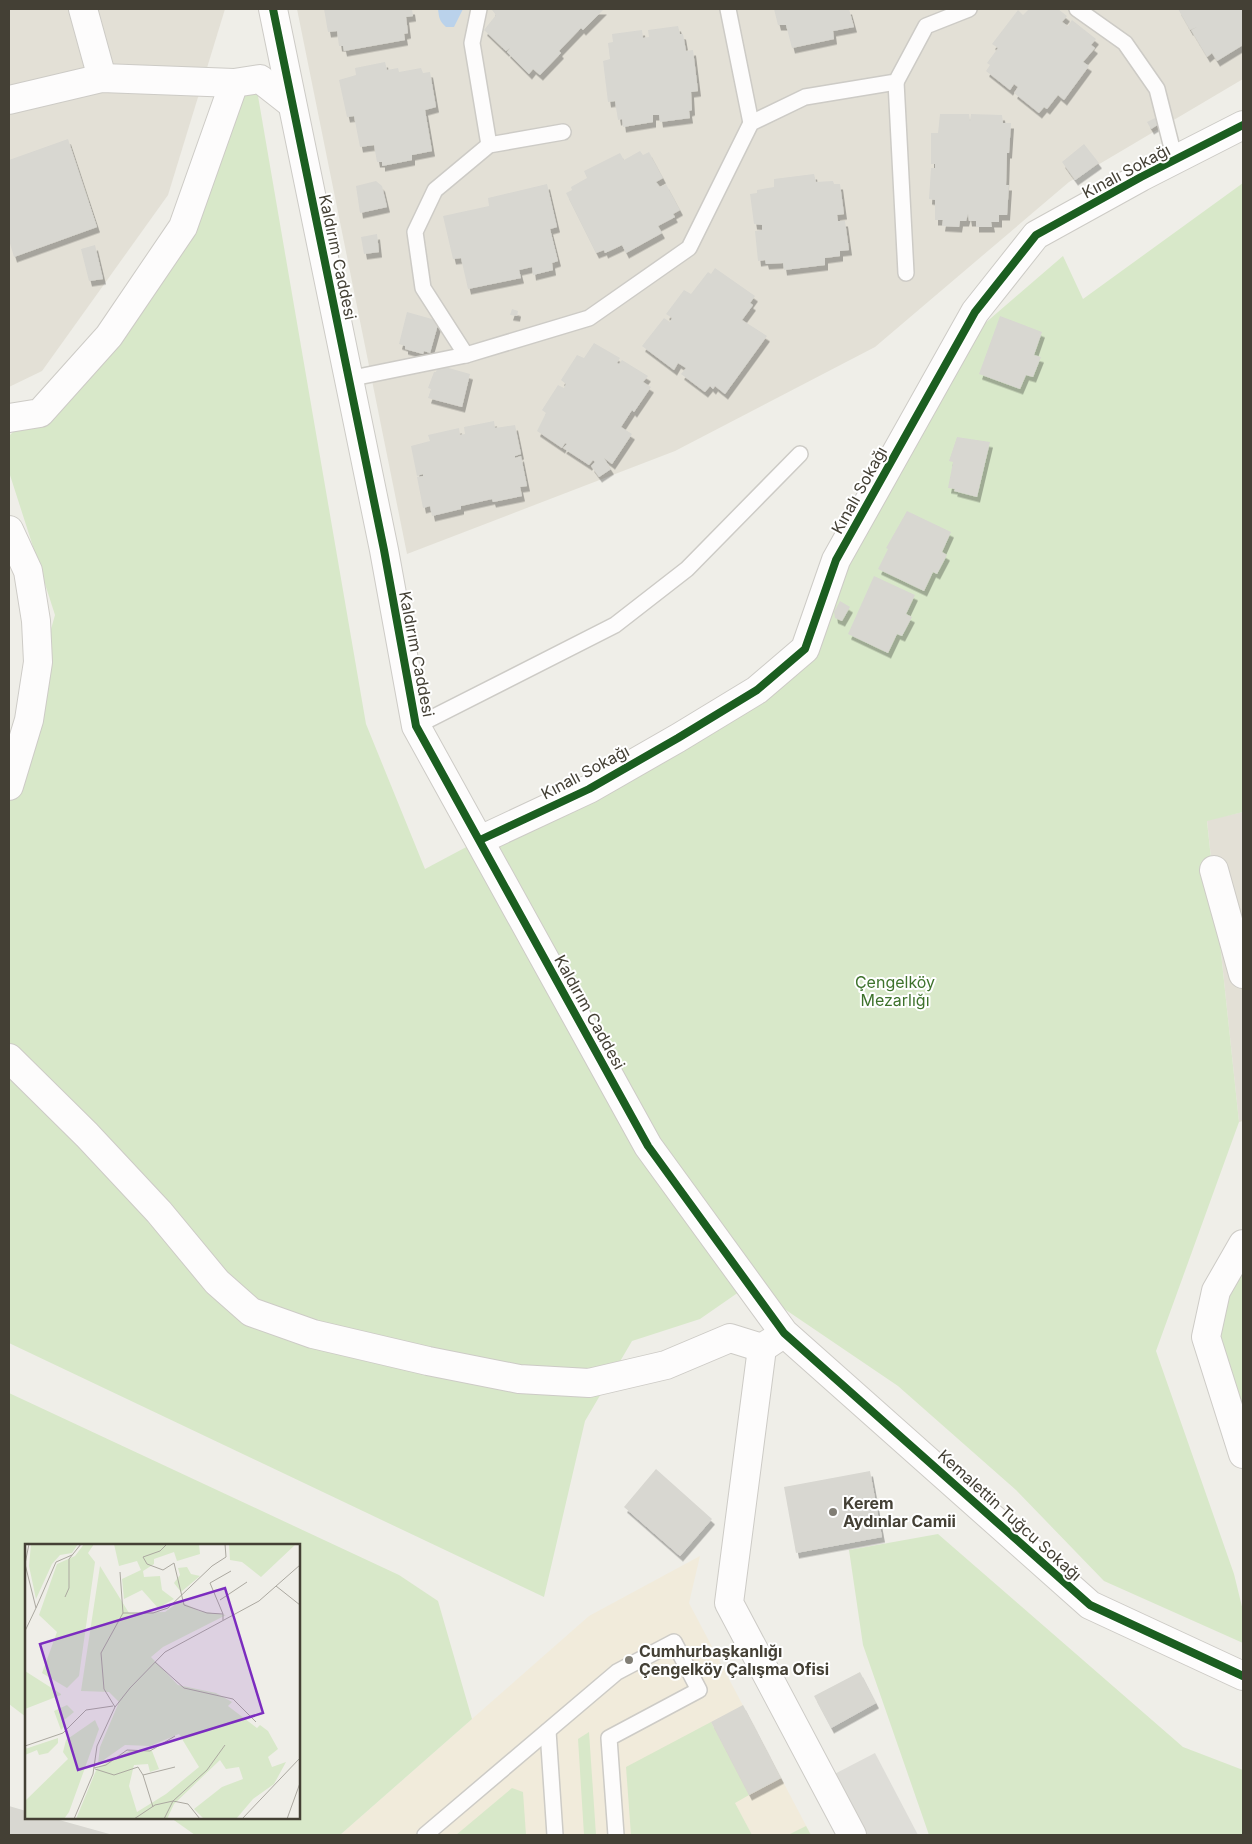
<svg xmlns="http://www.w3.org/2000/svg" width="1252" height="1844" font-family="Inter,sans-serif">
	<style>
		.residential { fill: #e3e0d6 }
		.commercial { fill: #f1ebdb }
		.green { fill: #d8e8c9 }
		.parking { fill: #deddd8 }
		.water { fill: #bad2eb }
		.building { fill: #d8d7d1; filter: url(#shadow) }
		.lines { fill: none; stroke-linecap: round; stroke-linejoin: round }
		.service-casing { stroke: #cdcbc6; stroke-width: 18 }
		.minor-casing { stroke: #cdcbc6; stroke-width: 30 }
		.tertiary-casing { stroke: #cdcbc6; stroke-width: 30 }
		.service { stroke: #fdfcfc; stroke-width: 15 }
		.minor { stroke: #fdfcfc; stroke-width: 28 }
		.tertiary { stroke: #fdfcfc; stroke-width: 28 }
		.cycleway-casing { stroke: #fff; stroke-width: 11 }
		.cycleway { stroke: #1b5e20; stroke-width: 8 }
		.poi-dot { fill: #807d74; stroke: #fff; stroke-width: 2 }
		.labels { text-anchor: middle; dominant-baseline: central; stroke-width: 4; stroke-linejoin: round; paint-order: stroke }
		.street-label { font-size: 16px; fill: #444035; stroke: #fff }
		.park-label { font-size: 16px; fill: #3e722c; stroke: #fff }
		.poi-label { font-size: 16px; font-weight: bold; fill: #444035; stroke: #fff; text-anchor: start }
		.inset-road { fill: none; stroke: #aba8a0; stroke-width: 1 }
		.view { fill: #7b2cbf; fill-opacity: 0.15; stroke: #7b2cbf; stroke-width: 2.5 }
		.inset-edge { fill: none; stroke: #444035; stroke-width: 2.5 }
	</style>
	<defs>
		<filter id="shadow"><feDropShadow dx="3" dy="5.5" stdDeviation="0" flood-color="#0004"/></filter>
	</defs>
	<rect width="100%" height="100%" fill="#efeee8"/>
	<!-- residential -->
	<g class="residential">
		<polygon points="9,9 225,9 168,195 42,371 9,387"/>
		<polygon points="297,9 1243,9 1243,79 1069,182 875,347 675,451 407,554"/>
		<polygon points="1243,812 1243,1121 1239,1122 1207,820"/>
	</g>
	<!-- commercial -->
	<polygon class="commercial" points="700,1556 689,1603 811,1835 340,1835 589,1616"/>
	<!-- green -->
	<g class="green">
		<polygon points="253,67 366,724 425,869 753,694 838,581 932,369 1063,256 1083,299 1243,183 1243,812 1207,821 1239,1122 1156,1351 1234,1574 1243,1611 1243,1643 1104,1581 1016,1490 898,1386 749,1285 700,1319 632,1341 585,1421 544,1597 9,1343 9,778 55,615 9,472 9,436 143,301"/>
		<polygon points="1243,1242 1243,1452 1217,1330"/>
		<polygon points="9,1393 399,1575 438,1601 472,1719 340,1835 195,1835 171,1818 299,1818 299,1545 26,1545 26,1717 9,1704"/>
		<polygon points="938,1534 1183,1747 1243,1770 1243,1835 929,1835 863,1645 849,1550"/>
		<polygon points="711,1722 749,1795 735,1803 752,1835 631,1835 626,1767"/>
		<polygon points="589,1732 596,1835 584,1835 578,1739"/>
		<polygon points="512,1788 523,1792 526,1835 456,1835"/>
		<polygon points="806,1826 811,1835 788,1835"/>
	</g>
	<!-- parking -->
	<polygon class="parking" points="875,1753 918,1835 852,1835 823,1780"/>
	<!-- water -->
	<path class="water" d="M 438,9 L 463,9 L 454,27 L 446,27 C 439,21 439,17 438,9 Z"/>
	<!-- building -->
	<g class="building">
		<polygon points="324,9 412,9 413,16 406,17 408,33 404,34 405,40 344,51 343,46 339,46 337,31 328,32"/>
		<polygon points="493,9 604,9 583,30 581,28 559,51 561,53 540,75 533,69 529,74 507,52 510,48 506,51 484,30 496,15 492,10"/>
		<polygon points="774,9 849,9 854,27 833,31 834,39 792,48 786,25 778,25"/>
		<polygon points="1029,9 1058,9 1067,16 1062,22 1068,26 1072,20 1096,39 1091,45 1095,48 1083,62 1089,66 1064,100 1058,95 1047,109 1044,107 1039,113 1014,93 1018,87 1014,84 1010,90 986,71 990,65 987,63 998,48 992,44 1018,10 1023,15"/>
		<polygon points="1178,9 1243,9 1243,45 1217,61 1212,53 1207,57 1191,30 1197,27 1190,30"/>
		<polygon points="678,26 680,34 683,34 686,51 693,50 698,91 691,92 692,110 689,111 690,118 660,122 659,115 653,115 653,122 623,127 622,119 618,120 615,101 608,102 603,61 610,59 608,43 613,42 612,34 642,30 643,38 649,37 648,30"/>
		<polygon points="385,62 387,70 398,68 399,72 421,68 423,73 430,72 436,107 425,110 432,151 412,155 412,160 382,166 382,162 377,162 374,145 360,147 354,116 347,117 339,80 356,75 355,68"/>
		<polygon points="940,114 969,114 970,121 971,114 1002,115 1003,123 1011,123 1009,153 1007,153 1006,185 1009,185 1007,215 999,215 999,222 991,222 992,227 976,227 976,221 969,221 968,214 966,221 960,221 959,227 942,226 943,220 935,220 935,200 929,199 931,168 935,168 935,164 931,164 931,133 938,133"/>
		<polygon points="1155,118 1159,124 1151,129 1147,122"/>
		<polygon points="68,139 97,227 14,257 9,240 9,160"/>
		<polygon points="1084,144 1099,163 1075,180 1062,162"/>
		<polygon points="640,151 643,155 649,152 663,178 656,182 660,187 666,184 680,210 673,214 675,217 658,226 662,233 626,253 622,245 605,253 604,250 596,253 566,193 572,190 571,187 587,178 584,171 620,153 624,160"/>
		<polygon points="814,174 816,182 833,181 834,184 840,184 844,214 837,215 838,221 845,221 849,250 840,251 840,256 825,258 825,265 784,270 783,263 766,264 765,260 758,261 755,231 762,230 762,225 754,224 750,194 757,193 757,190 774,187 774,179"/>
		<polygon points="376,181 382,186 387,207 360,213 356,186"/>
		<polygon points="547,184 557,227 550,229 558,261 552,263 553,270 533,275 532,267 519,270 521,278 468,289 461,258 453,259 443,216 489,206 488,198"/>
		<polygon points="377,234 379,252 364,254 361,237"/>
		<polygon points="95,245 103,279 89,281 81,249"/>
		<polygon points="715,268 755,296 750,303 753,305 742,320 767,336 725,394 715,386 713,389 710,386 705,392 681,374 686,368 678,363 674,370 642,346 664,318 670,322 672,318 666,314 684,290 691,294 708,272 711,274"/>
		<polygon points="512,309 518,311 517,316 510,315"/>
		<polygon points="407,312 439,321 430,353 424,351 423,354 405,349 405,346 399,344"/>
		<polygon points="1000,316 1042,332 1034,355 1041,357 1033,377 1026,375 1020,389 979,374"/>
		<polygon points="594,343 620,358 617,363 619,364 622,360 648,376 643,382 651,387 634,412 632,410 621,427 632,434 612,464 604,458 611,469 599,477 591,466 595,462 593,460 589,465 563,448 567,444 565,443 562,448 537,431 546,413 542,410 558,385 564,388 566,384 561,380 577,355 584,358"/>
		<polygon points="438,365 470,374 462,407 428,398 431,389 428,388 434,372 436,372"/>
		<polygon points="494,421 495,428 515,425 521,454 515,456 515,458 521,456 527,486 520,487 522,496 493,502 492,499 461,506 461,509 432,516 430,506 423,508 417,477 423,476 423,474 417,476 411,446 430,441 428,435 459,428 460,435 465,434 464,427"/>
		<polygon points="957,437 990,442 977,497 954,491 955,489 948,488 953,462 949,461"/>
		<polygon points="907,511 951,532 942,552 947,555 937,574 933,572 924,591 878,569 888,549 886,548"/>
		<polygon points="874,576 915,595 906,614 912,617 902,636 897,634 888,653 848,634"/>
		<polygon points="840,601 850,607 842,621 835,618 834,612"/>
		<polygon points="656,1469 712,1519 680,1556 624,1507"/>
		<polygon points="870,1471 882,1537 796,1553 784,1487"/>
		<polygon points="860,1672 876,1703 831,1728 814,1696"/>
		<polygon points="743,1705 781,1778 749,1795 711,1722"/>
		<polygon points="9,1806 26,1811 26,1818 52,1818 113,1835 9,1835"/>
	</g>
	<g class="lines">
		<defs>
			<g id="service">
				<polyline points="479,9 472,43 489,145"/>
				<polyline points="728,9 751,123"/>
				<polyline points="1077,9 1125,43 1157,89 1175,160"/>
				<polyline points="896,82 906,273"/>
				<polyline points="466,355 423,288 415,232 435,190 489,145 563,132"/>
				<polyline points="348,379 466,355 589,318 689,248 751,123 805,97 896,82 926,26 969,9"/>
				<polyline points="416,726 615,625 687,569 800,454"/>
				<polyline points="548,1731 555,1835"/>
				<polyline points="425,1835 617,1672 674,1642 699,1690 609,1738 616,1835"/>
			</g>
			<g id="minor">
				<polyline points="83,9 102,78"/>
				<polyline points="9,100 102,78 234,83"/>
				<polyline points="9,530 28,571 36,621 38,662 29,720 9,786"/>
				<polyline points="480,840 589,789 678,738 757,690 805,649 836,560 975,312 1036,235 1141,177 1243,125"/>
				<polyline points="1214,870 1243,974"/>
				<polyline points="9,1058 87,1135 159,1212 217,1282 251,1312 313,1334 428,1361 519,1379 589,1383 666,1365 730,1338 762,1348"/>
				<polyline points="1243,1244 1216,1291 1206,1337 1243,1454"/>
				<polyline points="777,1338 762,1348 729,1603 852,1835"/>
			</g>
			<g id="tertiary">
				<polyline points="273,9 384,550 416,726 648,1146 784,1333 1090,1605 1243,1676"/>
				<polyline points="9,418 40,413 109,336 183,227 234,83 260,79 292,104"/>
			</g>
		</defs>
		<!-- service casing -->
		<use href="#service" class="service-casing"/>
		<!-- minor casing -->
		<use href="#minor" class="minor-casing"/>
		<!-- tertiary casing -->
		<use href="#tertiary" class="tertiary-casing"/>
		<!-- service -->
		<use href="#service" class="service"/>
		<!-- minor -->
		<use href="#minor" class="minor"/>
		<!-- tertiary -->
		<use href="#tertiary" class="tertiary"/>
		<defs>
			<g id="cycleway">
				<polyline points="273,9 384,550 416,726 648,1146 784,1333 1090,1605 1243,1676"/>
				<polyline points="480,840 589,789 678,738 757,690 805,649 836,560 975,312 1036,235 1141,177 1243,125"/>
			</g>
		</defs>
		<!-- cycleway casing -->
		<use href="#cycleway" class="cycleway-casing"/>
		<!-- cycleway -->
		<use href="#cycleway" class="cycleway"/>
	</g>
	<!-- markers -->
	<g class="poi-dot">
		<circle cx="833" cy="1512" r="5"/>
		<circle cx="629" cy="1660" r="5"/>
	</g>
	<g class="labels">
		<!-- street labels -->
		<g class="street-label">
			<text transform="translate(1126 171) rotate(-28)">Kınalı Sokağı</text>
			<text transform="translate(338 257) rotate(78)">Kaldırım Caddesi</text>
			<text transform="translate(859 490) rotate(-61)">Kınalı Sokağı</text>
			<text transform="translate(417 654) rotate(79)">Kaldırım Caddesi</text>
			<text transform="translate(585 772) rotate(-28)">Kınalı Sokağı</text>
			<text transform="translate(590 1012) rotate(61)">Kaldırım Caddesi</text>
			<text transform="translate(1010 1515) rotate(42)">Kemalettin Tuğcu Sokağı</text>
		</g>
		<!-- park labels -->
		<g class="park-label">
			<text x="895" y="982">Çengelköy<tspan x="895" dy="18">Mezarlığı</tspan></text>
		</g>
		<!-- poi labels -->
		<g class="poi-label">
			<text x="843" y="1503">Kerem<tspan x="843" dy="18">Aydınlar Camii</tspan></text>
			<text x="639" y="1651">Cumhurbaşkanlığı<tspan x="639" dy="18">Çengelköy Çalışma Ofisi</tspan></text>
		</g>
	</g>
	<!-- overview -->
	<g transform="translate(25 1544)">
		<rect width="275" height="275" fill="#efeee8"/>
		<path d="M 6,0 L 53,0 L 47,9 L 35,11 L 27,20 L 11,55 L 4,22 ZM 59,0 L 69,0 L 63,9 L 70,18 L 54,132 L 42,144 L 17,129 L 32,88 L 14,71 L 32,20 L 50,12 ZM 89,0 L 174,0 L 175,10 L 152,17 L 149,8 L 129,15 L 129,20 L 118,27 L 119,33 L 135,32 L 137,46 L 149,55 L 133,64 L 117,46 L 99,55 L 97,35 L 116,26 L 112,17 L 94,22 ZM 204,0 L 271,0 L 236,33 L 217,18 L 205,16 ZM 75,22 L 104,69 L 140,68 L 155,57 L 174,67 L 201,71 L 138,103 L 126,113 L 153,141 L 191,149 L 207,158 L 203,162 L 232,184 L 235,181 L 243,187 L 253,205 L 243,213 L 247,223 L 261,218 L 249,240 L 228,255 L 211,275 L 179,275 L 169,265 L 197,243 L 218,235 L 214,223 L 201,225 L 195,216 L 149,260 L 142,275 L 51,275 L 72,224 L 104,207 L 127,207 L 134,225 L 125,228 L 123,220 L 109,221 L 104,242 L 112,268 L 141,250 L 174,223 L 154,190 L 125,202 L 100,201 L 73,220 L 75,203 L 94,158 L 84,148 L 56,147 ZM 162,23 L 166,30 L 175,32 L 156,48 L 149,39 L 155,31 L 153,24 ZM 0,127 L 36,150 L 36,151 L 0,165 ZM 42,161 L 49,168 L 38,177 L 41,181 L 36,186 L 29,167 ZM 70,176 L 74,185 L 44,268 L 39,275 L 0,275 L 0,257 L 43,215 L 38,208 L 41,196 ZM 33,194 L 33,199 L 23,209 L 14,211 L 12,206 L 0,211 L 0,205 Z" fill="#d8e8c9"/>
		<path class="inset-road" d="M 142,0 L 135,7 L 118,13 L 122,20 L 138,26 L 149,19 L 159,61 L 182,69 L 198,70 L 198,76M 95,28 L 98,69M 251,42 L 275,61M 40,53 L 44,44 L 44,15 L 56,0M 195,56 L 222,38M 11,64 L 31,18 L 47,11M 198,70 L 185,39 L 206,27M 0,87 L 11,64 L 0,20 L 4,0M 130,118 L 159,144 L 208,155 L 231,178M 275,153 L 275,179M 90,163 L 79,145 L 76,109 L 98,69 L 128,69 L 143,64 L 187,22 L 201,13 L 200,0M 0,202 L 38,189 L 61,166 L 88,162M 69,224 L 81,221 L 102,206 L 125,207 L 150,192M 70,225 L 89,231 L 113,223 L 118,231M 128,263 L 118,231 L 150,223M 49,275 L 68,230 L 72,202 L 90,163 L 105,144 L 140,108 L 234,57 L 275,21M 109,275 L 130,261 L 148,257 L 163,260 L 175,275M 139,275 L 148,257 L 182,226 L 200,201M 217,275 L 275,214M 262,275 L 275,239"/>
		<path class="view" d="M 200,44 L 238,169 L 53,226 L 15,100 Z"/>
		<rect width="275" height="275" class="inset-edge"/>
	</g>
	<!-- border -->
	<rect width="1252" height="1844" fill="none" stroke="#444035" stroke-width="20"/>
</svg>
